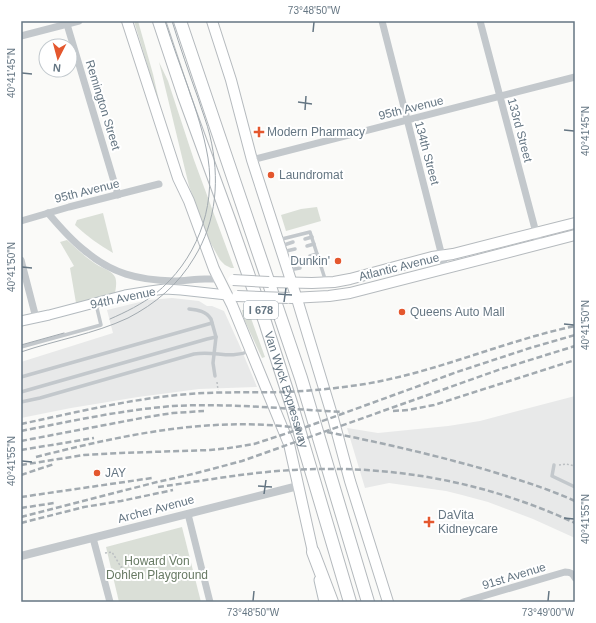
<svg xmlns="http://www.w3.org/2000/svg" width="596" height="623" font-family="Arial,sans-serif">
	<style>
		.built { fill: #e8e9e9 }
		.green { fill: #dadfd7 }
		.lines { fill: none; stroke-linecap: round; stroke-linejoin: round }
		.secondary-casing { stroke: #b3babf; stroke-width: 11 }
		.primary-casing { stroke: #b5babe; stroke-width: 12 }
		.motorway-casing { stroke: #b4b9bd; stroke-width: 14 }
		.path { stroke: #bbbfc2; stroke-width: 1.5; stroke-dasharray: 2 2; stroke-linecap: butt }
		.service { stroke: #c3c8cc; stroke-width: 3.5 }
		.minor { stroke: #c3c8cc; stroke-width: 7 }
		.tertiary { stroke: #c3c8cc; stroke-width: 8 }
		.secondary { stroke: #fff; stroke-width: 9 }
		.primary { stroke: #fff; stroke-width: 10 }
		.motorway { stroke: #fff; stroke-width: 12 }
		.tram { stroke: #a2aab0; stroke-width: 1 }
		.rail { stroke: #a2aab0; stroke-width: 2.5; stroke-dasharray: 6 3; stroke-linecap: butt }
		.primary-bridge-casing { stroke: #b5babe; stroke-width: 12; stroke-linecap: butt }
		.primary-bridge { stroke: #fff; stroke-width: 10 }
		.ticks { fill: none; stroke: #657683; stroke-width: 1.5 }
		.poi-dot { fill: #e4572e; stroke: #fff; stroke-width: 1.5 }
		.labels { text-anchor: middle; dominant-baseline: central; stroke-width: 4; stroke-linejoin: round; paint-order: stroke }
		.shield { fill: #fff; stroke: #939fa8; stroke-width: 1 }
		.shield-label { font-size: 11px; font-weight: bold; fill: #657683 }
		.street-label { font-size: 12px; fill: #657683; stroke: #fff }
		.poi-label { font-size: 12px; fill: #657683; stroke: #fff; text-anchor: start }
		.park-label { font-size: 12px; fill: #687a64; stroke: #fff }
		.neatline { fill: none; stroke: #657683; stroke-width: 1.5 }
		.ticks-label { font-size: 10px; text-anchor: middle; fill: #657683 }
	</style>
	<rect width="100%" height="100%" fill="#fafaf8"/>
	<!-- built -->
	<g class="built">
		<polygon points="172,298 199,301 207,306 212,306 224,311 239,344 257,387 199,389 138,397 71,408 21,418 21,362 113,333 107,310 148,300"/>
		<polygon points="575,396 575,538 533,519 488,502 462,495 446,491 389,483 365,488 347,428 378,433 448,426 480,421 510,413"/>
	</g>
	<!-- green -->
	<g class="green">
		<polygon points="134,21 138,21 153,74 162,114"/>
		<polygon points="159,62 168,81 194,160 234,268 231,268 225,265 220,260 209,240 189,186"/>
		<polygon points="317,207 321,221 286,231 281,215 301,209"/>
		<path d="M 103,213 L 113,253 C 99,245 87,236 75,225 L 77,220 Z"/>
		<path d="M 67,240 C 77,249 87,259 99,266 C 105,269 112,271 115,277 C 117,281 116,288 115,293 L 76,303 L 70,268 L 74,266 L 60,242 Z"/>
		<polygon points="242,310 248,310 265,357 262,358 243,317"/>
		<polygon points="182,527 201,602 119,602 106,547"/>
	</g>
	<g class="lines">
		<defs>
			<g id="secondary">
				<polyline points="21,321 49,315 125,295 150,291 165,289 181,290 227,295"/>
				<polyline points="319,580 324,602"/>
			</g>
			<g id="primary">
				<polyline points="127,21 178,178 189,201 214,269 232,305 289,444 313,552"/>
				<polyline points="212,21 231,80 252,160 297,299 333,418 350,481 388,602"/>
				<polyline points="269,282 312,283 334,282 350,279 432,257 453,254 575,223"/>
				<polyline points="291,298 329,296 350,293 575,235"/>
			</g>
			<g id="motorway">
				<path id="s1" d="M 159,21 L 184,96 L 230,222 L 265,322 L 292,406 L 350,602"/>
				<polyline points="180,21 301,378 368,602"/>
				<polyline points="313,552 332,602"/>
			</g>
		</defs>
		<!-- secondary casing -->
		<use href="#secondary" class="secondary-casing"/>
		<!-- primary casing -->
		<use href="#primary" class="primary-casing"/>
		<!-- motorway casing -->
		<use href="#motorway" class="motorway-casing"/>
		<!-- path -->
		<g class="path">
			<polyline points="217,382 218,390"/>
			<polyline points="559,465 566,464 575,466"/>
			<polyline points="105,553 112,552 121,567 177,554"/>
		</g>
		<!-- service -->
		<g class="service">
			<polyline points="305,239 312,237"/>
			<polyline points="278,240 310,232 326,282"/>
			<polyline points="281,246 293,242"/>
			<polyline points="307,246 314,244"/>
			<polyline points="282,252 295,249"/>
			<polyline points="310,256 317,254"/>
			<polyline points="287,263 298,260"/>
			<polyline points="312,265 320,263"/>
			<polyline points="289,270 300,268"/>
			<path d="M 189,309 C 198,310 206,311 211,319 L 216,337 L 213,363 L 215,376"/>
			<polyline points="21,347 101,325 96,304"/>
			<polyline points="21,377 212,323"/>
			<polyline points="21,392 207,339 216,337"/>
			<path d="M 21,402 L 40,398 L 194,354 C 215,350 229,360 250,351"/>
			<polyline points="554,465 552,476 575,487"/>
		</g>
		<!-- minor -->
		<g class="minor">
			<polyline points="66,21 118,195"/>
			<polyline points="382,21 445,268"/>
			<polyline points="480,21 539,244"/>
			<polyline points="21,36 79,21"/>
			<polyline points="252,160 575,77"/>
			<path d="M 48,213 C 59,226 70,239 84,250 C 112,274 138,280 174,281 C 184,281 195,279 205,279 C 210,279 215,279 220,279"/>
			<polyline points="21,221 69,207 159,184"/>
			<polyline points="21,260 36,318"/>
			<polyline points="188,514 210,602"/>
			<polyline points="93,538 110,602"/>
			<path d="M 463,602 L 565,572 C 570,572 573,573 575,578"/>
		</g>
		<!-- tertiary -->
		<polyline class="tertiary" points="21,556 298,486"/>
		<!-- secondary -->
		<use href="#secondary" class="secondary"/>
		<!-- primary -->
		<use href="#primary" class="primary"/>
		<!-- motorway -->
		<use href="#motorway" class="motorway"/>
		<!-- tram -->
		<g class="tram">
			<path d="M 110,319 C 126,312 142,304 155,294 C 196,261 216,209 208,158 C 204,134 196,110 188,87 C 180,65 172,43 165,21"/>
			<polyline points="21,345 64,333"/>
			<path d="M 21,352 C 56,340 94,334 128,318 C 155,304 178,285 194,258 C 217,221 220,178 210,136 C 207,123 202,111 198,98 C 189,73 180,47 172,21"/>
		</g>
		<!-- rail -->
		<g class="rail">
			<polyline points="393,411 408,410 434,405 575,360"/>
			<path d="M 21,424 C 73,413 126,400 178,395 C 214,391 249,393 284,392 C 312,391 338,388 365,384 C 437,372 504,341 575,326"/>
			<path d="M 21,431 C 72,421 122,410 173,406 C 230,403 286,409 343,412"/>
			<path d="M 327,432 C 378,442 430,454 480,468 C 513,478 544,487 575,501"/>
			<polyline points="21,441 147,417 173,413 204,411"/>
			<polyline points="21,450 94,438"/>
			<path d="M 36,457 C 123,435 209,416 299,428"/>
			<polyline points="21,465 84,455 121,453 210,450 229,448 254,444 306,427 457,372 530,348 575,335"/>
			<polyline points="21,475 54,464"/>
			<path d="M 158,487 C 203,481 249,472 294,470 C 391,464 487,482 575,523"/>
			<polyline points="21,497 152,478"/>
			<polyline points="21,508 54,503"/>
			<polyline points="21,517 157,482 193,474 242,461 501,369 575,346"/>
			<polyline points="21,523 84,507 121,501 173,490"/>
		</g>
		<defs>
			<g id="primary-bridge">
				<polyline points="233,280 269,282"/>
				<polyline points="237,296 288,298"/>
			</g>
		</defs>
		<!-- primary-bridge casing -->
		<use href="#primary-bridge" class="primary-bridge-casing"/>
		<!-- primary-bridge -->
		<use href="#primary-bridge" class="primary-bridge"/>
	</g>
	<!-- ticks -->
	<path class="ticks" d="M 313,32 L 314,22M 22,73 L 32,74M 298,102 L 312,104M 305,110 L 306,96M 564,130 L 574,131M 22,267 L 32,268M 278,294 L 292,295M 284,302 L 286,288M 564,324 L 574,325M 22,461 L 32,462M 258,486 L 272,487M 264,494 L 266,480M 564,518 L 574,519M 253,601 L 254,591M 548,601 L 549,591"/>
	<!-- markers -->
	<g class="poi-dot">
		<path d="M257 126h4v4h4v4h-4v4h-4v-4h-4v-4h4z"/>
		<circle cx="271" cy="175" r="4"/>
		<circle cx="338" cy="261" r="4"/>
		<circle cx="402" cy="312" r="4"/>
		<circle cx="97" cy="473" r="4"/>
		<path d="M427 516h4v4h4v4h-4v4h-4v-4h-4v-4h4z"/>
	</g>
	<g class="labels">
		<!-- shield labels -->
		<rect class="shield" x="244" y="301" width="34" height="18" rx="3"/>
		<g class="shield-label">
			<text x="261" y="310">I 678</text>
		</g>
		<!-- street labels -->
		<g class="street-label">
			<text transform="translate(103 105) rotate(73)">Remington Street</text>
			<text transform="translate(411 108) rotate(-14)">95th Avenue</text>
			<text transform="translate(520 130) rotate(75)">133rd Street</text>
			<text transform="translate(427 153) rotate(75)">134th Street</text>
			<text transform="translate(87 191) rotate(-14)">95th Avenue</text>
			<text transform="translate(399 267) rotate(-14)">Atlantic Avenue</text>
			<text transform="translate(123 298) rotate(-12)">94th Avenue</text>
			<text stroke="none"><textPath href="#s1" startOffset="390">Van Wyck Expressway</textPath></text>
			<text transform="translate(156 509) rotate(-15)">Archer Avenue</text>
			<text transform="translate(514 576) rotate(-17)">91st Avenue</text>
		</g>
		<!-- poi labels -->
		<g class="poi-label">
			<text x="267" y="132">Modern Pharmacy</text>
			<text x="279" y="175">Laundromat</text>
			<text x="330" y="261" text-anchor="end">Dunkin'</text>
			<text x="410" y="312">Queens Auto Mall</text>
			<text x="105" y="473">JAY</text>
			<text x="438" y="515">DaVita<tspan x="438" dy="14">Kidneycare</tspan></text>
		</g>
		<!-- park labels -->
		<g class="park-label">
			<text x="157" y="561">Howard Von<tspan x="157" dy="14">Dohlen Playground</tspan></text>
		</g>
	</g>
	<!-- border -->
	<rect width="596" height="623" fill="none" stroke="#ffffff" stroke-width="44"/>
	<!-- north arrow -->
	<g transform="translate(58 58) rotate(186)"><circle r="19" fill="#ffffff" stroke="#c1c8cd"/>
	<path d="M0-3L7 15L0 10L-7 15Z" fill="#e4572e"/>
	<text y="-6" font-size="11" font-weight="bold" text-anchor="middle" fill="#657683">N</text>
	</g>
	<rect x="22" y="22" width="552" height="579" class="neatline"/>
	<g class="ticks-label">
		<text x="314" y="14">73°48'50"W</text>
		<text transform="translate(11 73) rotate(-90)" y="4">40°41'45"N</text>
		<text transform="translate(585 131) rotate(-90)" y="4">40°41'45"N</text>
		<text transform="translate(11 267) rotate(-90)" y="4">40°41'50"N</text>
		<text transform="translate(585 325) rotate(-90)" y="4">40°41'50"N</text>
		<text transform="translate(11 461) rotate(-90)" y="4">40°41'55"N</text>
		<text transform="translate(585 519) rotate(-90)" y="4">40°41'55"N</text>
		<text x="253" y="616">73°48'50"W</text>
		<text x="548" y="616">73°49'00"W</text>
	</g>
</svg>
